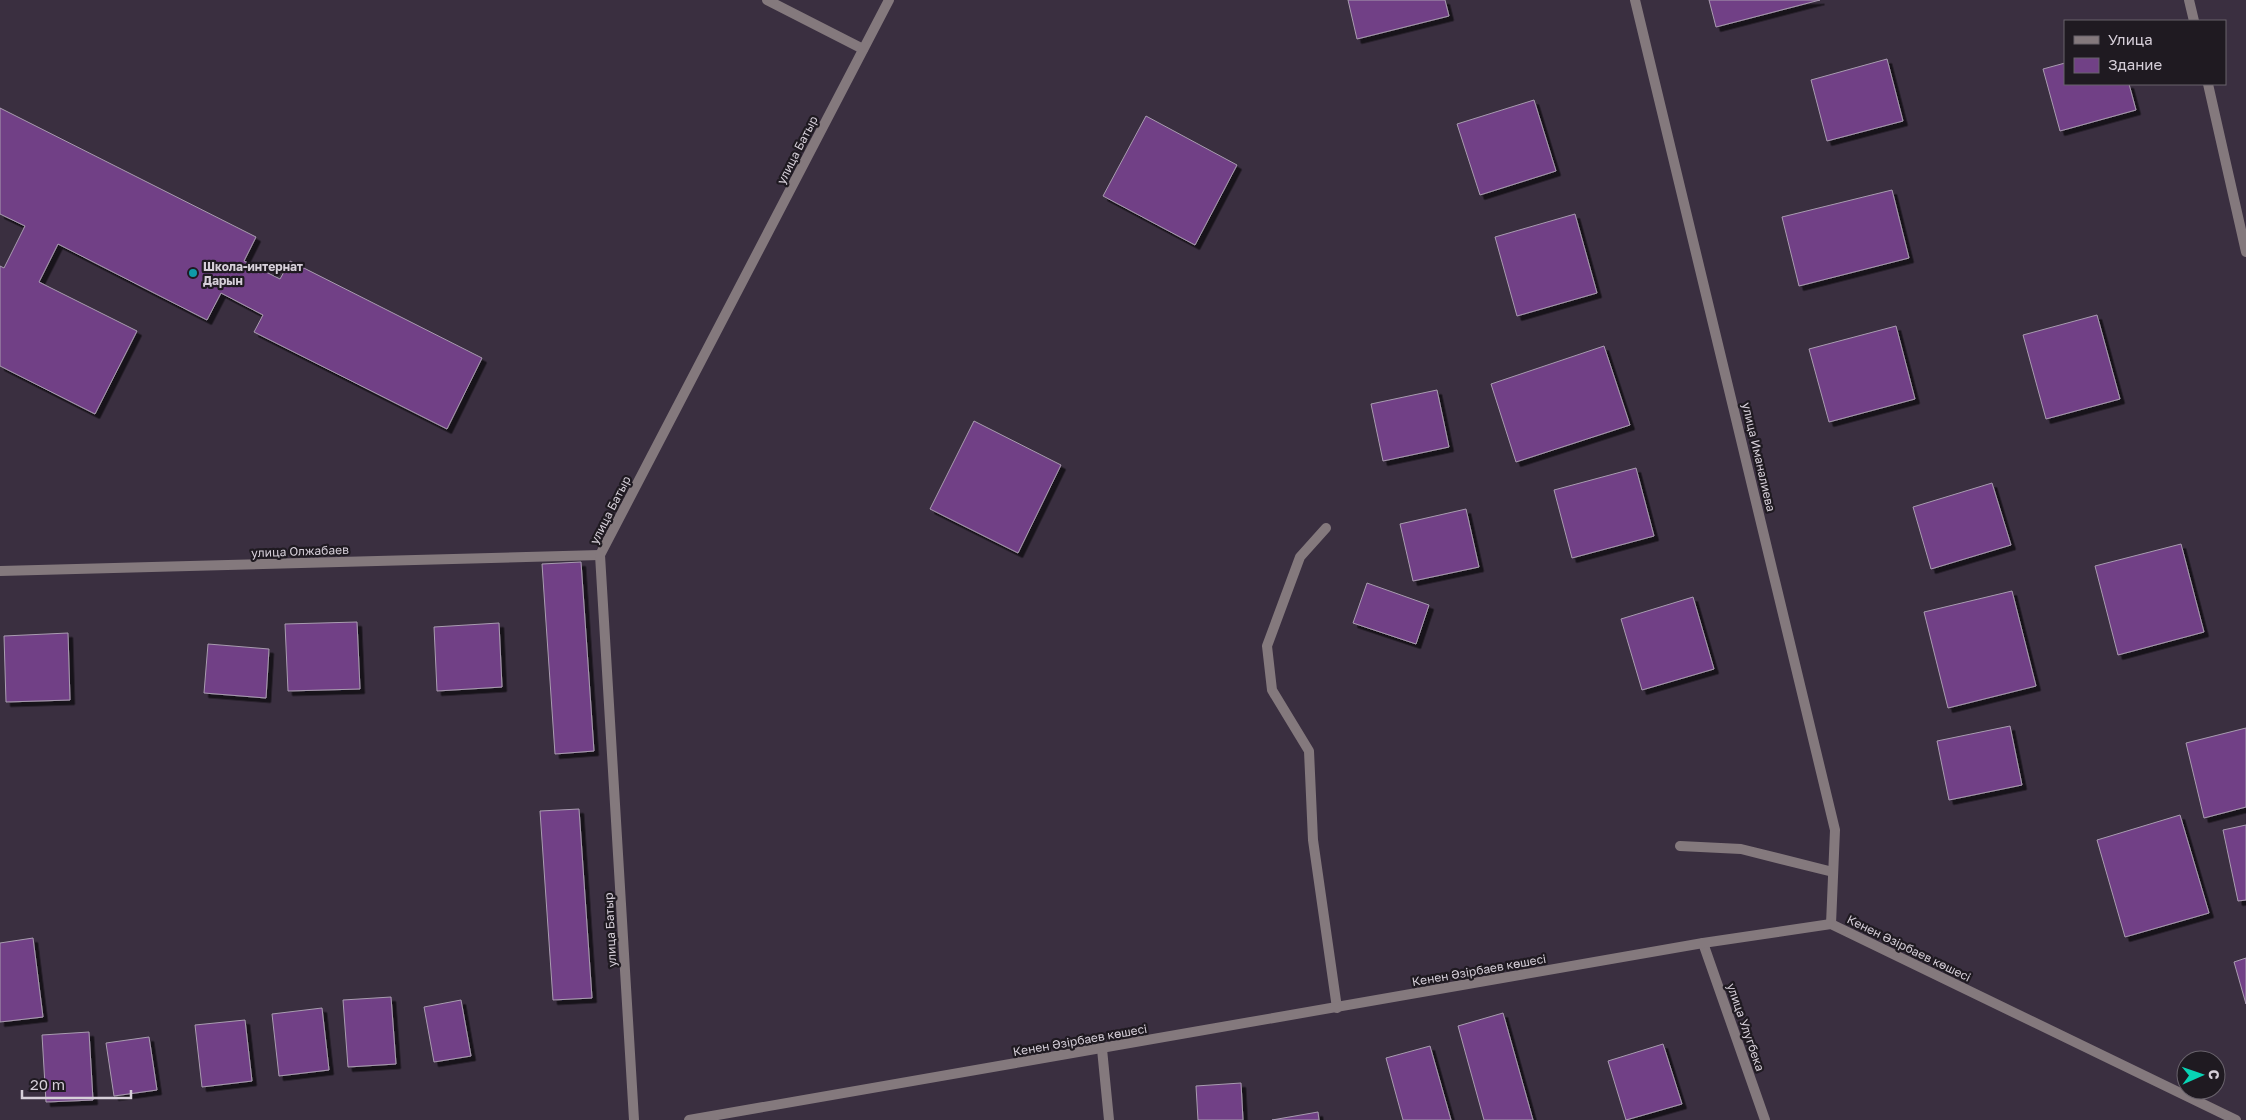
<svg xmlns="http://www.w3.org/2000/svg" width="2246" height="1120" font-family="'Golos Text',sans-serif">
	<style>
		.building { fill: #714186; stroke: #a99cb0; filter: url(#shadow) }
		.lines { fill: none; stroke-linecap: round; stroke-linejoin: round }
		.lane { stroke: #84797d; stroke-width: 10 }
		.street { stroke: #84797d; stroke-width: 10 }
		.culture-dot { fill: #0f9aa8; stroke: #1f1a21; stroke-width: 2 }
		.labels { text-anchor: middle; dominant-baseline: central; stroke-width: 4.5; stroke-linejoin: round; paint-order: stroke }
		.street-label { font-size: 12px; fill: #d6cfd9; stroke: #1f1a21 }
		.poi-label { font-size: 12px; font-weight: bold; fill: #d6cfd9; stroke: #1f1a21; text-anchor: start }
	</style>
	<defs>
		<filter id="shadow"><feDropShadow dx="4.5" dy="4.5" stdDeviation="0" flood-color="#0009"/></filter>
	</defs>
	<rect width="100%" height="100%" fill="#3a2f40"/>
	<!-- building -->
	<g class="building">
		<polygon points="1348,0 1445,0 1449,16 1357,39"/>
		<polygon points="1709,0 1820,0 1716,27"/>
		<polygon points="1887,59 1903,121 1827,141 1811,80"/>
		<polygon points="2065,63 2065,84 2129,84 2136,110 2060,131 2043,69"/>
		<polygon points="1534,100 1556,171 1480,195 1457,124"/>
		<polygon points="0,108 256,237 244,261 280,279 290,261 482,358 447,429 254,332 263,315 221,293 207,320 58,244 39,282 137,331 95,414 0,366 0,266 4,268 25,226 0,214"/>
		<polygon points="1146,116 1237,165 1195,245 1103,196"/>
		<polygon points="1892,190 1909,258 1799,286 1782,217"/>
		<polygon points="1575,214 1597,293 1517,316 1495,237"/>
		<polygon points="2097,315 2120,399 2046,419 2023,335"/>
		<polygon points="1896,326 1915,399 1829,422 1809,349"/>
		<polygon points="1604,346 1630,425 1516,462 1491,384"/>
		<polygon points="1437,390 1449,447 1383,461 1371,404"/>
		<polygon points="974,421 1061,465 1018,553 930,509"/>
		<polygon points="1636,468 1654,536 1572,558 1554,490"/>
		<polygon points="1992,483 2011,545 1931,569 1913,507"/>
		<polygon points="1466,509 1479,567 1413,581 1400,524"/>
		<polygon points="2181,544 2204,632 2118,655 2095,566"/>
		<polygon points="581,562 594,751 555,754 542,564"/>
		<polygon points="1367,583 1429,605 1416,644 1353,623"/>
		<polygon points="2012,591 2036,686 1948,708 1924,612"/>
		<polygon points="1693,597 1714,669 1642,690 1621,619"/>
		<polygon points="357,622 360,689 288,691 285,624"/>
		<polygon points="499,623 502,687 437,691 434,627"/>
		<polygon points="68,633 70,700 6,702 4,636"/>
		<polygon points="208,644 269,649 266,698 204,693"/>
		<polygon points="2010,726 2022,785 1949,800 1937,741"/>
		<polygon points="2246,728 2246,807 2204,818 2186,743"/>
		<polygon points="579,809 592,998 553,1000 540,811"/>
		<polygon points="2180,815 2209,913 2125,937 2097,840"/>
		<polygon points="2246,825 2246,900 2238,901 2223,830"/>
		<polygon points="33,938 43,1017 0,1022 0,943"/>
		<polygon points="2246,958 2246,1004 2234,962"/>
		<polygon points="391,997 396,1064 348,1067 343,1000"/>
		<polygon points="461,1000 471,1056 434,1062 424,1007"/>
		<polygon points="322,1008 329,1070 279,1076 272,1014"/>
		<polygon points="1503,1013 1533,1120 1484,1120 1458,1026"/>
		<polygon points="245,1020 252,1081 202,1087 195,1025"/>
		<polygon points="89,1032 93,1100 46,1102 42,1035"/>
		<polygon points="149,1037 157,1090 114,1096 106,1043"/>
		<polygon points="1663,1044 1682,1104 1626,1120 1608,1061"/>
		<polygon points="1430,1046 1451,1120 1403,1120 1386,1058"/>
		<polygon points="1241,1083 1243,1120 1198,1120 1196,1086"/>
		<polygon points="1318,1112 1319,1120 1272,1120"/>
	</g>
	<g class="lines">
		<!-- lane -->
		<g class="lane">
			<polyline points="1326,528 1300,557 1267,646 1272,690 1309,751 1313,840 1337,1008"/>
			<polyline points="1680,846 1741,849 1833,872"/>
		</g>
		<!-- street -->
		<g class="street">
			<polyline points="767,0 863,49"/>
			<polyline points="1635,0 1835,830 1831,924"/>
			<polyline points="2189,0 2194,21"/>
			<polyline points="2208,84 2246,252"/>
			<polyline points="0,571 600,555"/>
			<polyline points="1703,943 1765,1120"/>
			<polyline points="1102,1049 1109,1120"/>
			<polyline points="634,1120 600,555 889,0"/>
			<polyline points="689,1120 1703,943 1831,924 2236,1120"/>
		</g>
	</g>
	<!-- markers -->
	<circle class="culture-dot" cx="193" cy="273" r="5"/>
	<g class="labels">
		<!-- street labels -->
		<g class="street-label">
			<text transform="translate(797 150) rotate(-63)">улица Батыр</text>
			<text transform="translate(1759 457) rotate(77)">улица Иманалиева</text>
			<text transform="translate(610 510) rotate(-63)">улица Батыр</text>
			<text transform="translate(300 551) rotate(-2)">улица Олжабаев</text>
			<text transform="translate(610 930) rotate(-93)">улица Батыр</text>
			<text transform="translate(1909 948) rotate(26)">Кенен Әзірбаев көшесі</text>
			<text transform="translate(1479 970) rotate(-10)">Кенен Әзірбаев көшесі</text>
			<text transform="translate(1746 1027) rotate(71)">улица Улугбека</text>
			<text transform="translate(1080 1040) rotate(-10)">Кенен Әзірбаев көшесі</text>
		</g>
		<!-- poi labels -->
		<g class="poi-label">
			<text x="203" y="266">Школа-интернат<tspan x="203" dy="14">Дарын</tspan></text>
		</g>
	</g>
	<!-- legend -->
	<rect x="2064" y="20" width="162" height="65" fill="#1f1a21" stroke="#68626b"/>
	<rect x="2074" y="36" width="25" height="8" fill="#84797d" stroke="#68626b"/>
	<text x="2108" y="45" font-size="15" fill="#d6cfd9">Улица</text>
	<rect x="2074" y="58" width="25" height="15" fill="#714186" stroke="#68626b"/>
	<text x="2108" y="70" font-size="15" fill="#d6cfd9">Здание</text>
	<!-- north arrow -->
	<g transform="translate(2201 1075) rotate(88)"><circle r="24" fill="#1f1a21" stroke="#68626b"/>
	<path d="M0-4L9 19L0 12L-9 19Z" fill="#08d5b5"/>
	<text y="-8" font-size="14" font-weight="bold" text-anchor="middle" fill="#d6cfd9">С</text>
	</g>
	<!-- scale -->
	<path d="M22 1090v8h109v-8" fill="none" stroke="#d6cfd9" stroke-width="2.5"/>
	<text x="30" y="1090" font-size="15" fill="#d6cfd9" stroke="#1f1a21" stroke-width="4" paint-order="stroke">20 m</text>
</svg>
